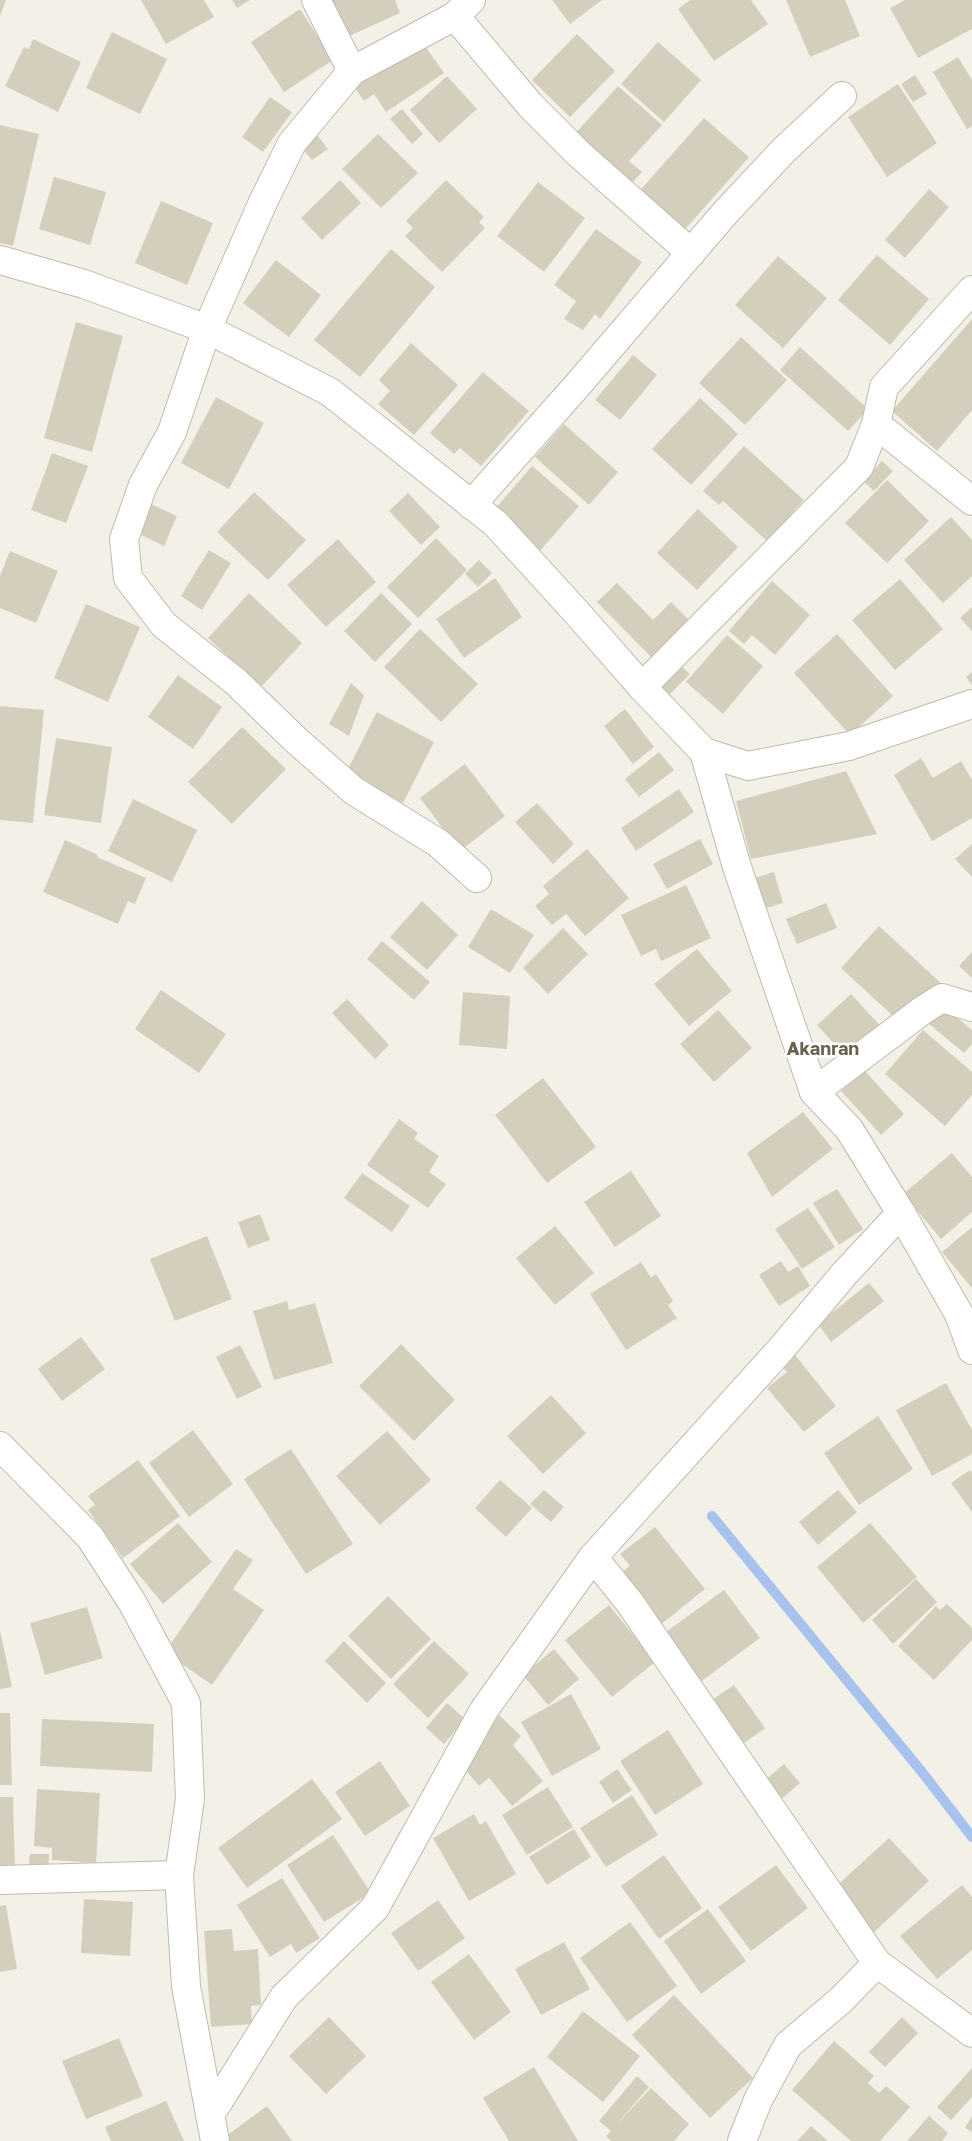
<svg xmlns="http://www.w3.org/2000/svg" width="972" height="2141" font-family="'Golos Text',sans-serif">
	<style>
		.lines { fill: none; stroke-linecap: round; stroke-linejoin: round }
		.stream { stroke: #a7c3ed; stroke-width: 10 }
		.building { fill: #d4cfbd }
		.minor-casing { stroke: #bebbaa; stroke-width: 30 }
		.minor { stroke: #fff; stroke-width: 28 }
		.labels { text-anchor: middle; dominant-baseline: central; stroke-width: 5; stroke-linejoin: round; paint-order: stroke }
		.quarter-label { font-size: 18px; font-weight: bold; fill: #68624e; stroke: #fff }
	</style>
	<rect width="100%" height="100%" fill="#f3f1e7"/>
	<g class="lines">
		<!-- stream -->
		<polyline class="stream" points="712,1516 922,1772 972,1837"/>
	</g>
	<!-- building -->
	<g class="building">
		<polygon points="0,0 6,0 0,16"/>
		<polygon points="141,0 204,0 214,17 166,44"/>
		<polygon points="232,0 250,0 237,8"/>
		<polygon points="332,0 395,0 400,13 349,36"/>
		<polygon points="552,0 602,0 570,24"/>
		<polygon points="690,0 751,0 768,24 714,61 678,9"/>
		<polygon points="786,0 845,0 860,36 810,57"/>
		<polygon points="905,0 972,0 972,29 918,58 890,8"/>
		<polygon points="300,9 333,60 284,92 251,42"/>
		<polygon points="112,32 167,59 140,114 86,88"/>
		<polygon points="577,34 615,71 570,117 532,80"/>
		<polygon points="33,39 81,62 58,112 5,86 24,47 29,49"/>
		<polygon points="658,42 701,80 664,122 621,84"/>
		<polygon points="423,43 444,73 386,112 374,94 364,101 353,85 368,75 370,79"/>
		<polygon points="958,57 972,80 972,126 967,129 933,72"/>
		<polygon points="915,75 927,94 913,102 901,84"/>
		<polygon points="447,76 477,109 439,143 410,110"/>
		<polygon points="898,84 937,143 887,177 848,117"/>
		<polygon points="618,86 662,125 629,161 642,172 628,187 572,137"/>
		<polygon points="270,97 292,112 263,152 242,137"/>
		<polygon points="402,109 423,134 412,144 390,119"/>
		<polygon points="704,118 749,157 681,234 637,194"/>
		<polygon points="0,125 39,134 13,246 0,243"/>
		<polygon points="314,131 328,149 312,160 298,143"/>
		<polygon points="378,134 418,173 381,208 342,169"/>
		<polygon points="54,177 106,192 90,245 39,229"/>
		<polygon points="340,180 361,203 322,240 301,218"/>
		<polygon points="446,180 484,217 479,222 485,228 442,272 405,236 413,228 406,221"/>
		<polygon points="538,182 585,218 544,272 497,236"/>
		<polygon points="929,189 949,207 905,258 885,240"/>
		<polygon points="161,201 213,223 187,285 135,263"/>
		<polygon points="596,229 642,262 600,319 595,314 583,330 564,319 576,301 554,285"/>
		<polygon points="391,249 435,287 360,377 314,340"/>
		<polygon points="877,255 929,299 890,345 838,300"/>
		<polygon points="778,256 827,298 783,348 735,305"/>
		<polygon points="276,260 321,295 289,337 243,303"/>
		<polygon points="972,319 972,410 937,451 892,411"/>
		<polygon points="76,322 123,336 92,452 44,438"/>
		<polygon points="741,337 787,380 745,425 699,383"/>
		<polygon points="411,343 458,385 414,435 378,404 390,391 379,380"/>
		<polygon points="800,347 868,409 848,431 780,370"/>
		<polygon points="633,355 657,375 620,420 595,400"/>
		<polygon points="483,372 529,411 481,466 460,448 454,454 430,433"/>
		<polygon points="216,397 264,423 229,489 181,463"/>
		<polygon points="700,398 738,434 691,485 652,449"/>
		<polygon points="564,424 618,472 589,505 535,457"/>
		<polygon points="744,446 804,500 767,541 723,501 719,505 703,491"/>
		<polygon points="52,453 88,466 66,523 31,510"/>
		<polygon points="882,461 893,471 874,491 863,481"/>
		<polygon points="532,466 579,506 539,552 493,511"/>
		<polygon points="887,480 929,521 887,563 845,523"/>
		<polygon points="254,492 306,540 268,580 217,532"/>
		<polygon points="408,493 440,527 421,545 389,511"/>
		<polygon points="151,504 177,516 164,546 137,533"/>
		<polygon points="698,509 738,547 697,590 657,553"/>
		<polygon points="951,517 972,540 972,576 943,603 904,560"/>
		<polygon points="436,538 467,570 418,618 387,587"/>
		<polygon points="338,539 376,582 326,627 287,585"/>
		<polygon points="209,550 231,563 202,610 181,596"/>
		<polygon points="10,551 58,571 36,623 0,608 0,576"/>
		<polygon points="479,560 492,573 478,587 465,574"/>
		<polygon points="495,578 522,617 464,658 436,619"/>
		<polygon points="900,579 943,629 895,670 852,620"/>
		<polygon points="772,581 810,615 775,655 752,635 744,644 729,631"/>
		<polygon points="617,583 653,620 671,602 689,620 651,657 597,602"/>
		<polygon points="249,593 302,643 261,687 208,638"/>
		<polygon points="381,593 412,624 375,662 344,631"/>
		<polygon points="86,604 140,627 108,702 54,678"/>
		<polygon points="972,607 972,631 960,618"/>
		<polygon points="420,629 478,684 441,722 384,667"/>
		<polygon points="837,634 893,696 850,735 794,673"/>
		<polygon points="727,635 763,666 723,714 686,682"/>
		<polygon points="679,664 690,674 666,698 656,687"/>
		<polygon points="972,672 972,685 966,677"/>
		<polygon points="178,675 222,707 193,749 148,717"/>
		<polygon points="351,683 364,695 349,736 329,724"/>
		<polygon points="0,706 44,710 33,823 0,820"/>
		<polygon points="625,709 654,747 633,764 604,726"/>
		<polygon points="377,712 434,742 403,803 346,773"/>
		<polygon points="242,727 286,769 232,824 188,782"/>
		<polygon points="56,738 112,747 101,823 44,815"/>
		<polygon points="659,752 674,770 639,797 625,779"/>
		<polygon points="921,758 933,778 961,761 972,780 972,818 932,841 894,775"/>
		<polygon points="465,764 505,816 460,851 420,798"/>
		<polygon points="846,771 877,834 751,859 736,801"/>
		<polygon points="679,789 694,812 636,851 621,828"/>
		<polygon points="133,799 197,830 172,882 108,851"/>
		<polygon points="537,803 574,844 553,864 515,822"/>
		<polygon points="700,839 713,864 667,889 653,864"/>
		<polygon points="65,840 98,855 97,857 146,878 135,904 128,901 118,924 43,892"/>
		<polygon points="972,844 972,877 955,859"/>
		<polygon points="587,849 629,898 585,936 566,914 552,925 535,906 549,894 543,886"/>
		<polygon points="774,872 783,903 763,909 754,878"/>
		<polygon points="686,885 711,938 661,961 656,949 641,956 621,915"/>
		<polygon points="422,901 458,935 427,970 390,937"/>
		<polygon points="826,903 837,928 797,944 786,919"/>
		<polygon points="491,909 534,935 510,973 468,947"/>
		<polygon points="879,926 943,985 905,1027 841,968"/>
		<polygon points="563,928 588,954 548,994 523,968"/>
		<polygon points="382,941 430,982 414,1000 367,959"/>
		<polygon points="697,949 732,991 689,1026 654,984"/>
		<polygon points="972,952 972,978 959,966"/>
		<polygon points="161,990 226,1034 199,1073 135,1029"/>
		<polygon points="463,992 510,996 507,1049 459,1045"/>
		<polygon points="851,994 885,1031 851,1062 817,1025"/>
		<polygon points="347,999 389,1045 375,1059 332,1013"/>
		<polygon points="944,1007 972,1030 972,1044 964,1053 929,1024"/>
		<polygon points="718,1010 752,1048 714,1082 680,1044"/>
		<polygon points="923,1030 972,1072 972,1095 945,1126 885,1074"/>
		<polygon points="864,1070 904,1114 881,1135 841,1091"/>
		<polygon points="543,1078 596,1147 547,1183 495,1115"/>
		<polygon points="803,1112 833,1149 772,1197 747,1153"/>
		<polygon points="399,1119 418,1133 414,1139 439,1156 429,1172 446,1184 428,1208 367,1165"/>
		<polygon points="952,1153 972,1177 972,1212 941,1239 903,1194"/>
		<polygon points="631,1171 661,1216 615,1247 584,1202"/>
		<polygon points="362,1173 410,1206 392,1232 344,1198"/>
		<polygon points="837,1189 863,1229 839,1245 813,1203"/>
		<polygon points="808,1208 835,1247 802,1269 775,1229"/>
		<polygon points="260,1214 270,1240 248,1248 238,1222"/>
		<polygon points="555,1226 594,1273 555,1305 516,1258"/>
		<polygon points="972,1227 972,1288 942,1252"/>
		<polygon points="207,1236 232,1299 175,1321 150,1259"/>
		<polygon points="781,1261 788,1272 798,1266 810,1286 779,1306 759,1275"/>
		<polygon points="641,1262 651,1278 656,1274 673,1301 668,1305 677,1318 626,1350 590,1294"/>
		<polygon points="869,1283 884,1301 831,1342 818,1324"/>
		<polygon points="287,1301 289,1310 315,1303 333,1363 274,1380 253,1311"/>
		<polygon points="81,1337 105,1369 62,1401 38,1369"/>
		<polygon points="401,1344 455,1400 414,1441 359,1386"/>
		<polygon points="240,1345 262,1387 237,1399 216,1357"/>
		<polygon points="795,1355 836,1406 804,1432 767,1388 787,1372 782,1366"/>
		<polygon points="946,1383 972,1430 972,1454 932,1476 896,1410"/>
		<polygon points="551,1395 586,1433 543,1474 507,1436"/>
		<polygon points="878,1416 913,1469 859,1505 824,1453"/>
		<polygon points="193,1430 233,1484 189,1517 149,1463"/>
		<polygon points="387,1431 431,1480 380,1525 336,1476"/>
		<polygon points="291,1449 353,1544 306,1574 244,1479"/>
		<polygon points="138,1460 180,1516 123,1558 88,1510 95,1505 88,1496"/>
		<polygon points="970,1470 972,1473 972,1512 951,1483"/>
		<polygon points="500,1480 532,1508 506,1537 475,1508"/>
		<polygon points="544,1490 564,1507 551,1522 530,1504"/>
		<polygon points="838,1490 857,1512 818,1545 799,1522"/>
		<polygon points="178,1523 212,1562 163,1604 130,1564"/>
		<polygon points="870,1523 917,1577 863,1623 817,1567"/>
		<polygon points="655,1527 705,1589 659,1626 618,1575 630,1566 620,1554"/>
		<polygon points="236,1549 253,1560 233,1589 264,1610 212,1685 165,1652"/>
		<polygon points="916,1579 937,1602 893,1644 872,1620"/>
		<polygon points="724,1590 760,1638 699,1683 663,1634"/>
		<polygon points="388,1596 431,1639 391,1679 348,1636"/>
		<polygon points="947,1604 972,1628 972,1640 934,1680 898,1646 936,1606 940,1610"/>
		<polygon points="609,1605 655,1662 612,1697 565,1640"/>
		<polygon points="87,1607 103,1658 45,1675 30,1623"/>
		<polygon points="0,1630 12,1687 0,1689"/>
		<polygon points="344,1641 386,1683 367,1703 325,1661"/>
		<polygon points="434,1641 469,1674 428,1718 393,1684"/>
		<polygon points="554,1649 579,1679 548,1705 523,1675"/>
		<polygon points="734,1685 765,1728 740,1746 709,1702"/>
		<polygon points="571,1694 601,1749 552,1776 521,1722"/>
		<polygon points="447,1703 465,1719 444,1744 426,1728"/>
		<polygon points="0,1713 10,1713 12,1785 0,1785"/>
		<polygon points="499,1715 521,1736 513,1745 543,1781 512,1806 489,1778 479,1786 464,1768"/>
		<polygon points="42,1719 154,1724 152,1772 40,1766"/>
		<polygon points="668,1730 703,1784 655,1815 620,1761"/>
		<polygon points="380,1761 410,1806 365,1836 335,1792"/>
		<polygon points="784,1764 800,1783 779,1801 763,1782"/>
		<polygon points="617,1769 632,1790 613,1803 599,1782"/>
		<polygon points="312,1779 342,1819 247,1888 218,1848"/>
		<polygon points="548,1787 573,1827 527,1855 502,1815"/>
		<polygon points="37,1789 100,1793 96,1863 52,1860 52,1848 34,1846"/>
		<polygon points="632,1795 658,1835 606,1867 580,1828"/>
		<polygon points="0,1797 13,1797 15,1873 0,1873"/>
		<polygon points="474,1814 480,1825 486,1821 516,1874 469,1901 433,1838"/>
		<polygon points="574,1829 591,1857 547,1885 529,1857"/>
		<polygon points="333,1835 371,1893 324,1922 287,1865"/>
		<polygon points="889,1838 929,1881 873,1933 833,1889"/>
		<polygon points="30,1854 49,1854 48,1875 28,1874"/>
		<polygon points="664,1855 702,1908 659,1939 621,1886"/>
		<polygon points="776,1865 808,1908 751,1951 718,1907"/>
		<polygon points="282,1878 320,1938 296,1953 291,1944 270,1957 237,1905"/>
		<polygon points="962,1885 972,1897 972,1950 937,1979 900,1936"/>
		<polygon points="84,1899 133,1902 130,1956 81,1953"/>
		<polygon points="438,1900 465,1938 418,1971 391,1933"/>
		<polygon points="6,1905 17,1969 0,1972 0,1906"/>
		<polygon points="708,1909 746,1961 701,1994 664,1941"/>
		<polygon points="630,1922 677,1986 627,2022 580,1958"/>
		<polygon points="232,1929 234,1951 258,1949 261,2005 251,2006 252,2024 211,2027 204,1931"/>
		<polygon points="564,1942 590,1989 541,2015 515,1969"/>
		<polygon points="469,1954 511,2012 474,2040 431,1982"/>
		<polygon points="674,1995 753,2078 710,2118 632,2035"/>
		<polygon points="583,2011 640,2056 603,2102 547,2057"/>
		<polygon points="329,2017 366,2056 326,2094 289,2056"/>
		<polygon points="902,2017 918,2033 885,2067 869,2052"/>
		<polygon points="119,2038 143,2096 86,2119 62,2061"/>
		<polygon points="834,2041 874,2076 868,2083 879,2093 886,2086 910,2107 880,2141 851,2141 792,2090"/>
		<polygon points="534,2067 578,2141 509,2141 483,2098"/>
		<polygon points="972,2068 972,2097 951,2120 937,2107"/>
		<polygon points="637,2076 649,2087 617,2124 651,2088 689,2124 674,2141 611,2141 606,2136 611,2131 599,2121"/>
		<polygon points="166,2101 184,2141 111,2141 105,2127"/>
		<polygon points="267,2106 292,2141 228,2141 225,2137"/>
		<polygon points="929,2116 948,2133 942,2141 907,2141"/>
		<polygon points="972,2116 972,2132 965,2128"/>
		<polygon points="811,2126 828,2141 797,2141"/>
	</g>
	<g class="lines">
		<defs>
			<g id="minor">
				<polyline points="316,0 352,71"/>
				<polyline points="471,0 455,16 352,71 292,143 264,200 207,329 172,432 143,485 124,539 128,578 164,625 236,682 297,741 354,791 438,843 477,878"/>
				<polyline points="455,16 530,105 579,154 691,253"/>
				<polyline points="0,260 84,284 207,329 330,392 496,524 578,614 642,687 704,752 748,766 849,746 972,704"/>
				<polyline points="876,424 972,501"/>
				<polyline points="471,505 575,388 725,213 785,149 842,96"/>
				<polyline points="642,687 859,467 876,424 884,387 972,290"/>
				<polyline points="704,752 737,867 814,1092 849,1129 901,1213 959,1314 972,1350"/>
				<polyline points="814,1092 923,1010 942,998 972,1007"/>
				<polyline points="0,1446 90,1537 132,1602 186,1703 190,1799 179,1875 186,1986 215,2141"/>
				<polyline points="593,1557 630,1603 877,1963 972,2033"/>
				<polyline points="0,1880 179,1875"/>
				<polyline points="210,2115 284,1997 375,1908 484,1710 593,1557 782,1348 845,1273 901,1213"/>
				<polyline points="742,2141 758,2100 788,2045 841,2000 877,1963"/>
			</g>
		</defs>
		<!-- minor casing -->
		<use href="#minor" class="minor-casing"/>
		<!-- minor -->
		<use href="#minor" class="minor"/>
	</g>
	<g class="labels">
		<!-- quarter labels -->
		<g class="quarter-label">
			<text x="823" y="1048">Akanran</text>
		</g>
	</g>
</svg>
